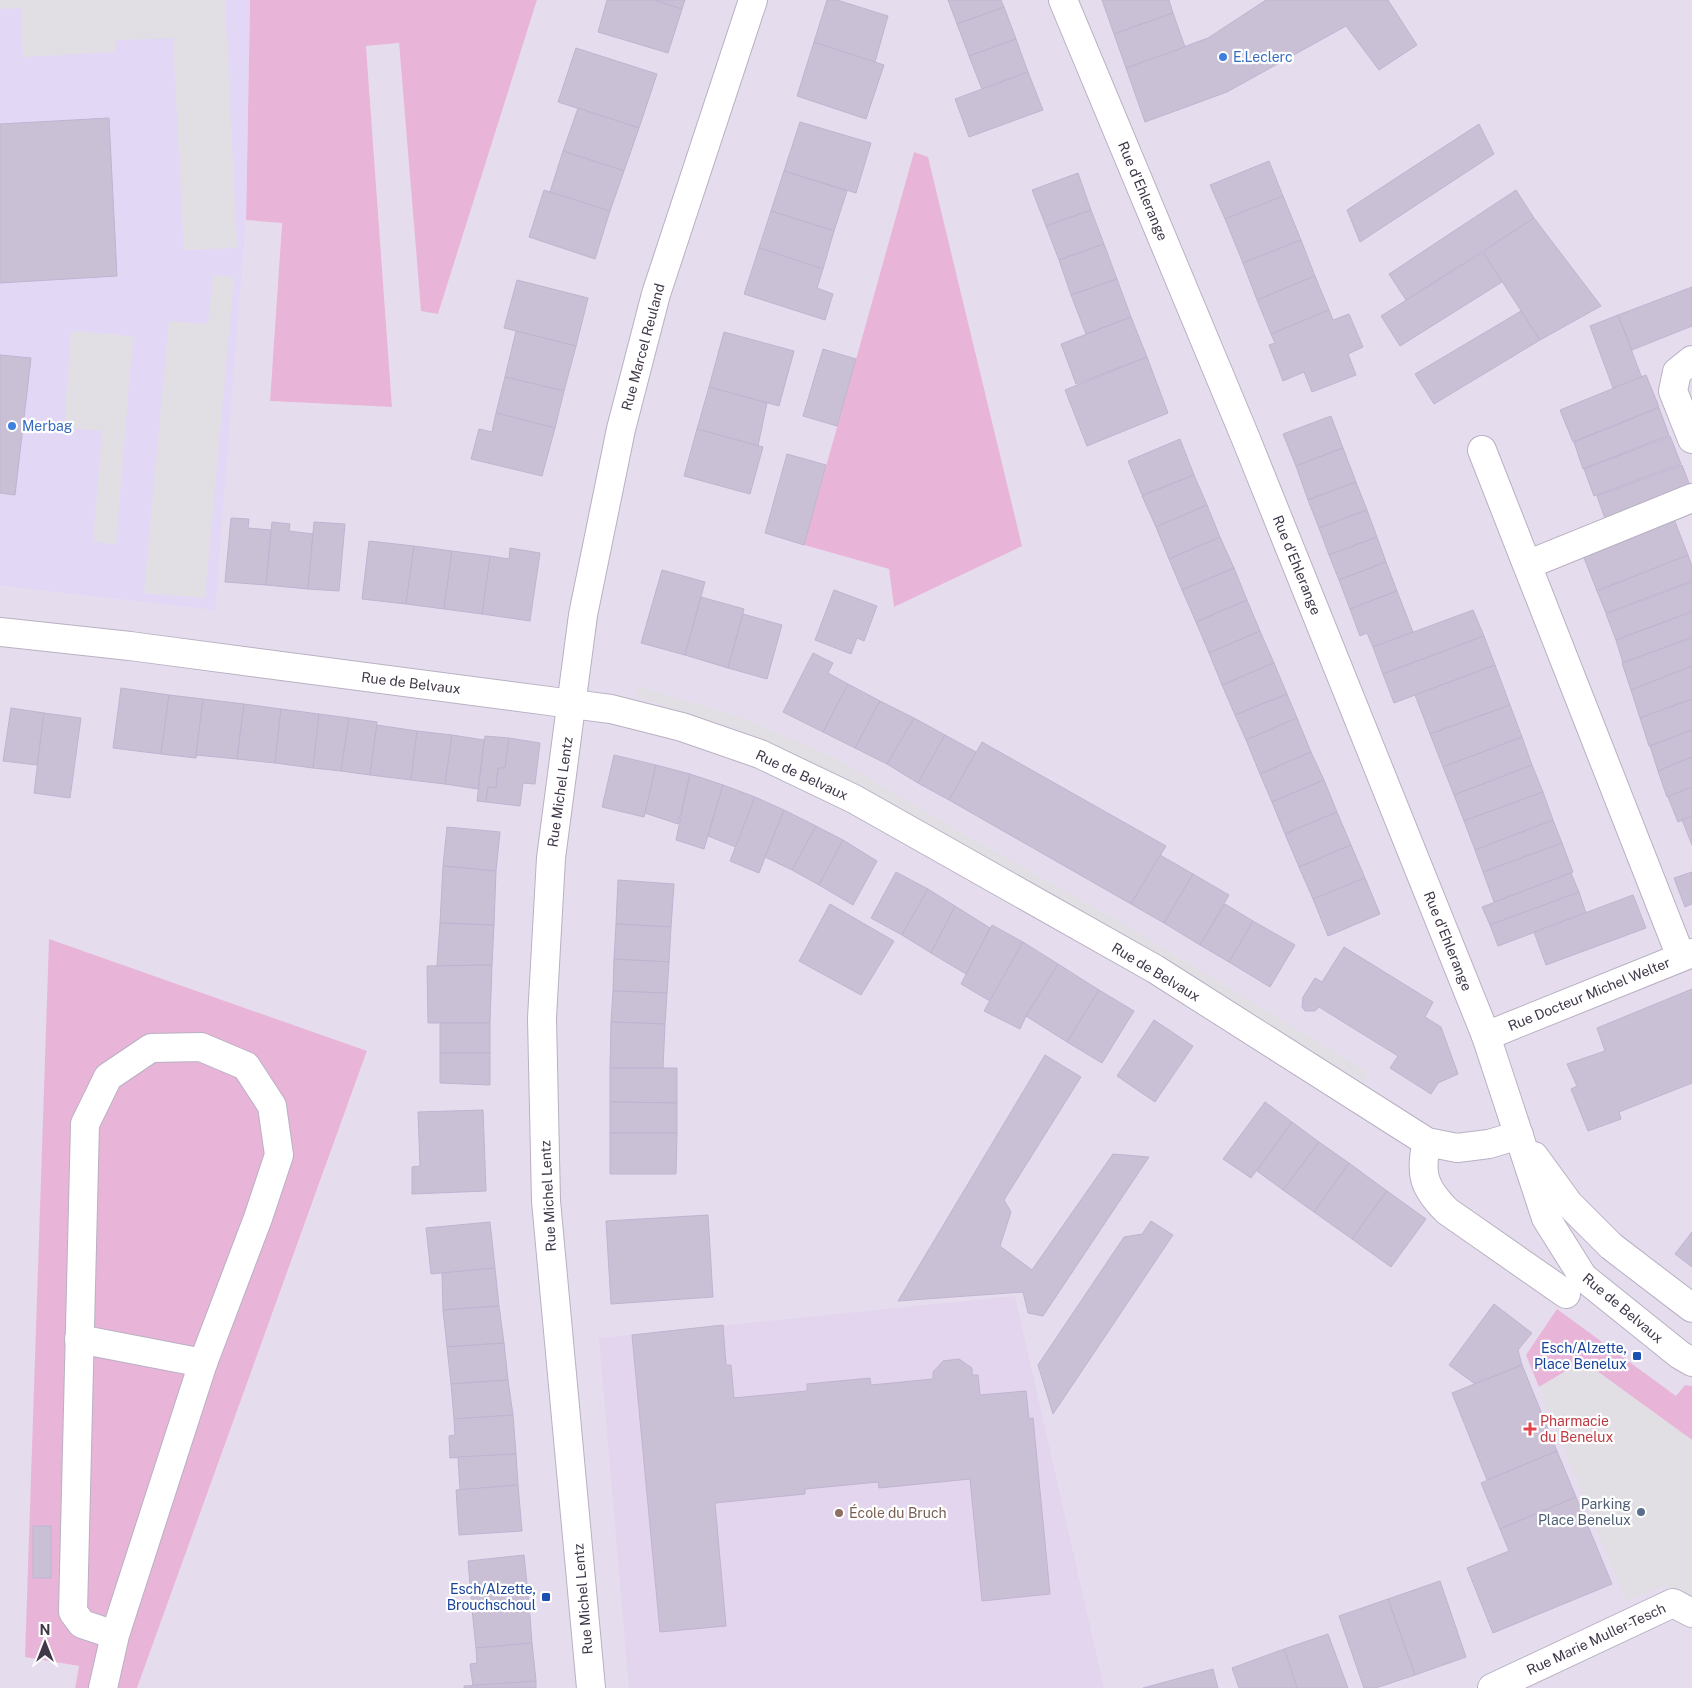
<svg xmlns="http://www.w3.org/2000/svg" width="1692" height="1688" font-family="'Public Sans',sans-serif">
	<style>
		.residential { fill: #e5dded; fill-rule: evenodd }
		.commercial { fill: #e3d7f6 }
		.education { fill: #e2d5ed }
		.green { fill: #e8b5d9 }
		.parking { fill: #e1dfe4 }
		.building { fill: #cac0d6; stroke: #c0b3d1 }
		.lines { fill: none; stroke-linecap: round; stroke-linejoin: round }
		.minor-casing { stroke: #b9b0c3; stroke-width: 30 }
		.minor { stroke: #fff; stroke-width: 28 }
		.shop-dot { fill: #3f7fe0; stroke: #fff; stroke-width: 2 }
		.transit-dot { fill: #1a4fb4; stroke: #fff; stroke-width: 2 }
		.health-dot { fill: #e0444e; stroke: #fff; stroke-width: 2 }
		.service-dot { fill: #5c6f8a; stroke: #fff; stroke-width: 2 }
		.education-dot { fill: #8d6e63; stroke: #fff; stroke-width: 2 }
		.labels { text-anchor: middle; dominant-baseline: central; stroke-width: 4.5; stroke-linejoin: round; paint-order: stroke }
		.shop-label { font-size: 14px; fill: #366cbe; stroke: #fff; text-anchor: start }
		.street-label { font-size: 14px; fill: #403849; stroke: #fff }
		.transit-label { font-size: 14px; fill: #164399; stroke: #fff; text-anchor: end }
		.health-label { font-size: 14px; fill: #be3a42; stroke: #fff; text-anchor: start }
		.service-label { font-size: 14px; fill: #4e5e75; stroke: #fff; text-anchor: end }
		.education-label { font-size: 14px; fill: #785e54; stroke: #fff; text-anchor: start }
	</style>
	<rect width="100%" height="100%" fill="#f0ebf5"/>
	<!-- residential -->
	<path class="residential" d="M 537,0 L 1692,0 L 1692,1688 L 137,1688 L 367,1052 L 25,1656 L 79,1666 L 75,1688 L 0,1688 L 0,586 L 214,609 L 246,220 L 282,222 L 270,401 L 392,407 L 366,46 L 399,43 L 421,310 L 438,314 ZM 914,152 L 894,607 L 889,569 L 804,545 Z"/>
	<!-- commercial -->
	<polygon class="commercial" points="0,0 250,0 246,220 215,610 0,586"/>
	<!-- education -->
	<polygon class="education" points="1015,1296 1104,1688 629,1688 599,1338"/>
	<!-- green -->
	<g class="green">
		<polygon points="250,0 537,0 438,314 421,311 399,43 366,46 392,407 270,401 282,223 246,220"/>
		<polygon points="914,152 928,157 1022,546 894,607 889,569 804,545"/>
		<polygon points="49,939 367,1051 137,1688 75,1688 79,1666 25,1657"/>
		<polygon points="1557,1309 1676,1396 1685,1385 1692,1386 1692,1440 1583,1361 1539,1387 1526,1355"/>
	</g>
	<!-- parking -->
	<g class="parking">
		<polygon points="0,0 225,0 237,248 184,250 173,38 115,40 115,52 23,57 21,8 0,9"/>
		<polygon points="213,275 234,277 205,598 144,593 169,321 208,324"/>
		<polygon points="71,331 133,336 116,544 93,542 102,431 64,428"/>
		<polygon points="637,686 739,717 829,755 965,835 1120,922 1367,1072 1364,1082 1108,928 857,783 743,731 637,697"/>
		<polygon points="1583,1361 1692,1440 1692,1604 1665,1585 1626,1601 1539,1387"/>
	</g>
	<!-- building -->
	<g class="building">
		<polygon points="607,0 654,0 682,9 668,53 598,32"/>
		<polygon points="654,0 685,0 682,9"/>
		<polygon points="827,0 837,0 888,16 875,62 814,42"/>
		<polygon points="948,0 1001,0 1004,7 957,24"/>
		<polygon points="1102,0 1169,0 1173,13 1114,34"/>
		<polygon points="1266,0 1388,0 1417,45 1379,70 1346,26 1227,92 1145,122 1126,68 1208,38"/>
		<polygon points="1004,7 1016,39 969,56 957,24"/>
		<polygon points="1173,13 1185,47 1126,68 1114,34"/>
		<polygon points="1016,39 1028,72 982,89 969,56"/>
		<polygon points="814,42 884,65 866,119 797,96"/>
		<polygon points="576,48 657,74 639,128 558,102"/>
		<polygon points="1028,72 1043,110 969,137 955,99"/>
		<polygon points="578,108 639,128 624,171 563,151"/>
		<polygon points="109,118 117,276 0,283 0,124"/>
		<polygon points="800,122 871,143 856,193 784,171"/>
		<polygon points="1479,124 1494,154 1360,242 1347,210"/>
		<polygon points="563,151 624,171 610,211 550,192"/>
		<polygon points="1269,161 1283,196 1225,219 1210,185"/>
		<polygon points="784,171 847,191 834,231 771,211"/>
		<polygon points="1078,173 1091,210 1046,226 1032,190"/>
		<polygon points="544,190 610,211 595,259 529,237"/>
		<polygon points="1516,190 1534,218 1406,300 1389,274"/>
		<polygon points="1283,196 1301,240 1243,263 1225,219"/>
		<polygon points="1091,210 1104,244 1059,260 1046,226"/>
		<polygon points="771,211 834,231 823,269 759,248"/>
		<polygon points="1534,218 1601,306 1540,340 1483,252"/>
		<polygon points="1301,240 1315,276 1257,300 1243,263"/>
		<polygon points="1104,244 1117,279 1071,295 1059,260"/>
		<polygon points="759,248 823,269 817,288 833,294 825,320 744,294"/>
		<polygon points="1483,252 1502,282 1400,346 1381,316"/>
		<polygon points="1315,276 1329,310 1271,334 1257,300"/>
		<polygon points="1117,279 1131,317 1086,334 1071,295"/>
		<polygon points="517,280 588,298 576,346 504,328"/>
		<polygon points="1692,287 1692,326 1632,350 1618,315"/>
		<polygon points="1329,310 1333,320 1349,314 1363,347 1348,354 1356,375 1312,392 1304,372 1283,381 1269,345 1275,343 1271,334"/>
		<polygon points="1521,311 1540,340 1434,404 1415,374"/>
		<polygon points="1618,315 1642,378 1613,388 1590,326"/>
		<polygon points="1131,317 1147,357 1076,384 1061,344"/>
		<polygon points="516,331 576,346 564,391 505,377"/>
		<polygon points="724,332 794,351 779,406 709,387"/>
		<polygon points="823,349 856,359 837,426 803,416"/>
		<polygon points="0,355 31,358 15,495 0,493"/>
		<polygon points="1147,357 1168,413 1087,446 1065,390"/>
		<polygon points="1646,375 1659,407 1573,442 1560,410"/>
		<polygon points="505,377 564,391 555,428 496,413"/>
		<polygon points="709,387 767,403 758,446 697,429"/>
		<polygon points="1659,408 1669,435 1583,469 1574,442"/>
		<polygon points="496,413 555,428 542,476 471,459 479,429 492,432"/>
		<polygon points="1331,416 1343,448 1296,466 1283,434"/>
		<polygon points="697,429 763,447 750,494 684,476"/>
		<polygon points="1670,436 1681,464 1594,496 1584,469"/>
		<polygon points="1180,439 1194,475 1142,495 1128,461"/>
		<polygon points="1343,448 1356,482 1308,500 1296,466"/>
		<polygon points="787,454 826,465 804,545 765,533"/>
		<polygon points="1682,465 1692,491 1608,527 1597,496"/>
		<polygon points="1194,475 1207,505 1156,527 1142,496"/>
		<polygon points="1356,482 1367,510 1319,528 1308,500"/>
		<polygon points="1207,505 1220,537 1169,559 1156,527"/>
		<polygon points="1367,510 1377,537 1329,555 1319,528"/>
		<polygon points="1672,514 1688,555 1597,591 1581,550"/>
		<polygon points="231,518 249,519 248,528 271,530 266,585 225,582"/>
		<polygon points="272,522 290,524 289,531 313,534 308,589 266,585"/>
		<polygon points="314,522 345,524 339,591 308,589"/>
		<polygon points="1220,537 1234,568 1182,590 1169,559"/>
		<polygon points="1377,537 1386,562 1339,580 1329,555"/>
		<polygon points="369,541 414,546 406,604 362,599"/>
		<polygon points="414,546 452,551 444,609 406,604"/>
		<polygon points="510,548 540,553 530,621 482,614 490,556 509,559"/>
		<polygon points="452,551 490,556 482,614 444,609"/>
		<polygon points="1688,555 1692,566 1692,581 1606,613 1597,591"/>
		<polygon points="1386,562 1397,591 1350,609 1339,580"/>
		<polygon points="1234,568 1247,600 1196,622 1182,590"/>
		<polygon points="662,570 705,582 685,655 641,643"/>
		<polygon points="1692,582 1692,611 1616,640 1606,614"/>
		<polygon points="834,590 877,606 864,641 857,638 851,654 815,640"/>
		<polygon points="1397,591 1413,632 1373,647 1367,633 1360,636 1350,609"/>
		<polygon points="701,597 744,609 728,668 685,655"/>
		<polygon points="1247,600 1260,631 1209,653 1196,622"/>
		<polygon points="1473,610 1484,636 1383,674 1373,647"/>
		<polygon points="1692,612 1692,637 1623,663 1616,640"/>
		<polygon points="743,614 782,625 767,679 728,668"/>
		<polygon points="1260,631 1274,663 1222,685 1209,653"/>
		<polygon points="1484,636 1495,665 1394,703 1383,674"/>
		<polygon points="1692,638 1692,666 1631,690 1622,663"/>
		<polygon points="813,653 833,663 828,673 848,684 823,732 783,712"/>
		<polygon points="1274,663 1287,694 1235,715 1222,685"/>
		<polygon points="1495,665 1510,705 1430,734 1415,695"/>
		<polygon points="1692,666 1692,699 1640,718 1631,690"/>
		<polygon points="848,684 880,701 855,748 823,732"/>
		<polygon points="121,688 169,695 161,754 113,748"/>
		<polygon points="1287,694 1297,718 1246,740 1235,715"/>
		<polygon points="169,695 203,699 196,758 161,754"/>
		<polygon points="203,699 244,704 237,759 196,755"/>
		<polygon points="1692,699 1692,730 1649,746 1640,718"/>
		<polygon points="880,701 914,718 887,764 855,748"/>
		<polygon points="244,704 281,709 275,763 237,759"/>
		<polygon points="1510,705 1522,737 1443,767 1430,734"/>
		<polygon points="11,708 44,713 37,765 3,761"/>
		<polygon points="281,709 319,714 313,768 275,763"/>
		<polygon points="44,713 81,718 70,798 34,793"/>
		<polygon points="319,714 349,718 341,771 313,768"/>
		<polygon points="349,718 377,722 370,775 341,771"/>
		<polygon points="914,718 945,735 918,783 887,764"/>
		<polygon points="1297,718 1311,752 1260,774 1246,740"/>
		<polygon points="377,725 417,731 411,780 370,775"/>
		<polygon points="1692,730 1692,757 1658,771 1650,746"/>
		<polygon points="417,731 452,735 445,784 411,780"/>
		<polygon points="452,735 484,740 478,789 445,784"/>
		<polygon points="945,735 976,752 949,800 918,783"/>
		<polygon points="485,736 509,738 505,768 498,768 496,788 488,787 486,802 477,801"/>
		<polygon points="1522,737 1532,765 1454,795 1443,767"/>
		<polygon points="509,738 540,743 535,784 523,783 520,806 486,802 488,787 496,788 498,768 505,768"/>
		<polygon points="982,742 1166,846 1131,904 949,800"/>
		<polygon points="1311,752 1324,780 1272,802 1260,774"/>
		<polygon points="614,755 656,765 644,817 602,807"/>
		<polygon points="1692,757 1692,787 1667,797 1658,771"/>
		<polygon points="656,765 690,774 678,824 645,813"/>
		<polygon points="1532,765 1543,792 1464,821 1454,795"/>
		<polygon points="690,774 723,785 704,849 676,840"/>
		<polygon points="1324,780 1337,812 1285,834 1272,802"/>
		<polygon points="723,785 755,797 736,847 708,836"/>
		<polygon points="1692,787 1692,816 1678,822 1668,797"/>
		<polygon points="1543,792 1553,820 1475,850 1464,821"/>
		<polygon points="755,797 784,810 759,873 730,861"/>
		<polygon points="784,810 816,826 792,870 765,857"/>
		<polygon points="1337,812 1351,845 1299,867 1285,834"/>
		<polygon points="1692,816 1692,845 1682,820"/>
		<polygon points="1553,820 1562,843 1483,872 1475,850"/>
		<polygon points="816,826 843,840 819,885 792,870"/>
		<polygon points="447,827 500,832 496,871 443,866"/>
		<polygon points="843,840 877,861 853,905 819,885"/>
		<polygon points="1562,843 1573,872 1494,902 1483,872"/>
		<polygon points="1351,845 1365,878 1313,899 1299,867"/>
		<polygon points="1160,855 1193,874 1164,923 1131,904"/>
		<polygon points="443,866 496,871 494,925 440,923"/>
		<polygon points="896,872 928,889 902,935 871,918"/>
		<polygon points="1692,872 1692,904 1685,907 1674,878"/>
		<polygon points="1571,873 1579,892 1490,925 1482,907"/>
		<polygon points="1193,874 1229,895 1200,945 1164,923"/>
		<polygon points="1365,878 1380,914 1328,936 1313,899"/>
		<polygon points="618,880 674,884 671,927 616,924"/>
		<polygon points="928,889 955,906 931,953 902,935"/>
		<polygon points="1579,892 1586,913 1498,946 1490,925"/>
		<polygon points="1633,895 1646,928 1546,965 1534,932"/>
		<polygon points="830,904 894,941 861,995 799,961"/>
		<polygon points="1225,904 1253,921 1229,962 1200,945"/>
		<polygon points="955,906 990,928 966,974 931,953"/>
		<polygon points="1253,921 1295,945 1270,987 1229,962"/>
		<polygon points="440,923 494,925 492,965 437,966"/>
		<polygon points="616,924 671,927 669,962 614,959"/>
		<polygon points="992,925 1023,942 990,1001 961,984"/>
		<polygon points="1023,942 1058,964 1026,1016 1020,1029 984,1011"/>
		<polygon points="1344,947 1433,1002 1425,1017 1441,1027 1458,1074 1438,1083 1431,1094 1390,1068 1398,1056 1319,1007 1315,1011 1305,1011 1302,1007 1303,997 1315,978 1322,982"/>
		<polygon points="614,959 669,962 667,993 613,991"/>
		<polygon points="1058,964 1099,990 1067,1042 1026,1016"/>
		<polygon points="492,965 490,1023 428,1023 427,966"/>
		<polygon points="1692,989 1692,1083 1619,1112 1621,1119 1588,1131 1571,1089 1577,1086 1567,1064 1605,1051 1597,1028"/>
		<polygon points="1099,990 1134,1011 1102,1063 1067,1042"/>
		<polygon points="613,991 667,993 665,1024 611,1022"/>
		<polygon points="1154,1020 1193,1046 1155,1102 1117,1076"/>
		<polygon points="611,1022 665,1024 663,1068 610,1068"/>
		<rect x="440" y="1023" width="50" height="30"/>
		<polygon points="440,1053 490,1053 490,1085 440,1083"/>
		<polygon points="1045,1055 1081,1077 1004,1200 1011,1212 1000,1246 1032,1270 1113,1154 1149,1157 1043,1316 1028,1313 1023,1292 898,1301"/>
		<polygon points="610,1068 677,1068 677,1103 610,1102"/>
		<polygon points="610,1102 677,1103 677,1133 610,1133"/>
		<polygon points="1265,1102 1292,1122 1251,1178 1223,1159"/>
		<polygon points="483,1110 486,1191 412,1194 412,1167 420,1166 418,1112"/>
		<polygon points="1292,1122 1319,1142 1283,1190 1257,1171"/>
		<polygon points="610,1133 677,1133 676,1174 610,1174"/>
		<polygon points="1319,1142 1349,1163 1314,1212 1283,1190"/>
		<polygon points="1349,1163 1387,1191 1352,1239 1314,1212"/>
		<polygon points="1387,1191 1426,1219 1391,1267 1352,1239"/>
		<polygon points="708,1215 713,1297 611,1304 606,1221"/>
		<polygon points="1151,1221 1173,1235 1053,1414 1038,1365 1124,1237 1142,1234"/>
		<polygon points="490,1222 495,1268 431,1274 426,1228"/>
		<polygon points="1692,1232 1692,1267 1675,1254"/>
		<polygon points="495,1268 499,1306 443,1310 442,1273"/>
		<polygon points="1494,1304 1532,1333 1518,1350 1522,1365 1475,1384 1449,1365"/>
		<polygon points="499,1306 504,1343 447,1347 443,1310"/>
		<polygon points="723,1325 726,1365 731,1365 734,1398 807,1391 807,1384 870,1378 871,1385 933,1379 933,1372 943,1361 959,1359 972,1368 972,1375 978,1375 980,1395 1026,1391 1029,1419 1033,1418 1050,1594 982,1601 970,1479 879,1488 878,1482 805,1489 805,1494 715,1503 726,1626 660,1632 632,1335"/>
		<polygon points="504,1343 508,1380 451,1384 447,1347"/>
		<polygon points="1522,1365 1557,1451 1487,1480 1452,1393"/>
		<polygon points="508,1380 513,1415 454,1419 451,1384"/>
		<polygon points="513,1415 516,1454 450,1458 449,1436 455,1435 454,1419"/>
		<polygon points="1557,1451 1576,1497 1500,1529 1481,1483"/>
		<polygon points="516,1454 518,1485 460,1490 458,1457"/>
		<polygon points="518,1485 522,1531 459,1535 456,1490"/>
		<polygon points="1576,1497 1612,1584 1493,1633 1467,1568 1509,1551 1500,1529"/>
		<rect x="33" y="1526" width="18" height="52"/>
		<polygon points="524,1555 529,1603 472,1609 468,1561"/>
		<polygon points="1440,1581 1466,1657 1415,1675 1388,1599"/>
		<polygon points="1388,1599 1415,1675 1376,1688 1364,1688 1339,1616"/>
		<polygon points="529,1603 532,1643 476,1648 472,1609"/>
		<polygon points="1328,1634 1348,1688 1297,1688 1284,1649"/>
		<polygon points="532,1643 536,1681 473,1686 470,1664 477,1663 476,1648"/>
		<polygon points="1284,1649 1297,1688 1239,1688 1232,1668"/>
		<polygon points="1213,1669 1218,1688 1143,1688"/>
		<polygon points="536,1681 536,1688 464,1688 464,1686"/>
	</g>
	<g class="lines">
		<defs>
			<g id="minor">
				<polyline points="1063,0 1246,439 1486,1036 1546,1218 1583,1277 1680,1355 1692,1362"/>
				<polyline points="1692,360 1677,372 1673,391 1692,439"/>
				<polyline points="0,632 130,646 572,704 611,709 682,727 760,754 854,799 1155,969 1427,1142 1457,1148 1489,1144 1519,1135"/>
				<polyline points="1681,957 1482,450 1527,565 1692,498"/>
				<polyline points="1486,1036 1692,953"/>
				<path d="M 1427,1142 C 1419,1174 1424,1188 1447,1211 L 1566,1294"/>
				<polyline points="1534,1156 1569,1204 1611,1246 1692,1308"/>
				<polyline points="79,1339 203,1363"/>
				<polyline points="103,1688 115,1635 203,1363 258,1218 279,1155 272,1106 246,1066 201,1047 151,1048 108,1077 85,1124 73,1612 82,1624 115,1635"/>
				<polyline points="591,1688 546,1201 542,1018 551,858 583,615 621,429 656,294 753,0"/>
				<polyline points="1492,1688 1673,1603 1692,1613"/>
			</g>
		</defs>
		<!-- minor casing -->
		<use href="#minor" class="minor-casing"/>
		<!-- minor -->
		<use href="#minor" class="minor"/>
	</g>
	<!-- markers -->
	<g class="shop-dot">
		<circle cx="1223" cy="57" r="5"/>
		<circle cx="12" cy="426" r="5"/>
	</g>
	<g class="transit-dot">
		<rect x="1632" y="1351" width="10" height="10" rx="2.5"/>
		<rect x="541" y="1592" width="10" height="10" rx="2.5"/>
	</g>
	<path class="health-dot" d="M1527.5 1421.5h5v5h5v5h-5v5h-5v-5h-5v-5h5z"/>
	<circle class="service-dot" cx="1641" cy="1512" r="5"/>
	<circle class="education-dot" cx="839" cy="1513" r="5"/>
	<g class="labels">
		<!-- shop labels -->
		<g class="shop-label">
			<text x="1233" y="57">E.Leclerc</text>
			<text x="22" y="426">Merbag</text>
		</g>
		<!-- street labels -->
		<g class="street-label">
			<text transform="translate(1143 191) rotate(67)">Rue d'Ehlerange</text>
			<text transform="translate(643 347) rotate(-75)">Rue Marcel Reuland</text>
			<text transform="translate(1297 565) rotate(68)">Rue d'Ehlerange</text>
			<text transform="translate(411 683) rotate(7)">Rue de Belvaux</text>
			<text transform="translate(802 775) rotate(25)">Rue de Belvaux</text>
			<text transform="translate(560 792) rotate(-82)">Rue Michel Lentz</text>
			<text transform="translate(1448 941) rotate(68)">Rue d'Ehlerange</text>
			<text transform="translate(1156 972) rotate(31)">Rue de Belvaux</text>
			<text transform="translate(1589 994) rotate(-22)">Rue Docteur Michel Welter</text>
			<text transform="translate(548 1196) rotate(-93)">Rue Michel Lentz</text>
			<text transform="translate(1623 1308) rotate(40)">Rue de Belvaux</text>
			<text transform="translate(583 1599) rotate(-95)">Rue Michel Lentz</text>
			<text transform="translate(1596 1639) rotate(-25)">Rue Marie Muller-Tesch</text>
		</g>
		<!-- transit labels -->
		<g class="transit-label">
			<text x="1627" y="1348">Esch/Alzette,<tspan x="1627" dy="16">Place Benelux</tspan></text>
			<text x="536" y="1589">Esch/Alzette,<tspan x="536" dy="16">Brouchschoul</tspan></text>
		</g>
		<!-- health labels -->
		<g class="health-label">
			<text x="1540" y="1421">Pharmacie<tspan x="1540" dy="16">du Benelux</tspan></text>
		</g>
		<!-- service labels -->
		<g class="service-label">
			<text x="1631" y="1504">Parking<tspan x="1631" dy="16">Place Benelux</tspan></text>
		</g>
		<!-- education labels -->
		<g class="education-label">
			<text x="849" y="1513">École du Bruch</text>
		</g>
	</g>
	<!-- north arrow -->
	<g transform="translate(45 1643)" stroke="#ffffff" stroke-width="4" paint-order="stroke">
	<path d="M0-4L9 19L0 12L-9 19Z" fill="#403849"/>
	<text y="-8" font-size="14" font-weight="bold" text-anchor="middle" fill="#403849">N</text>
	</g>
</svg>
